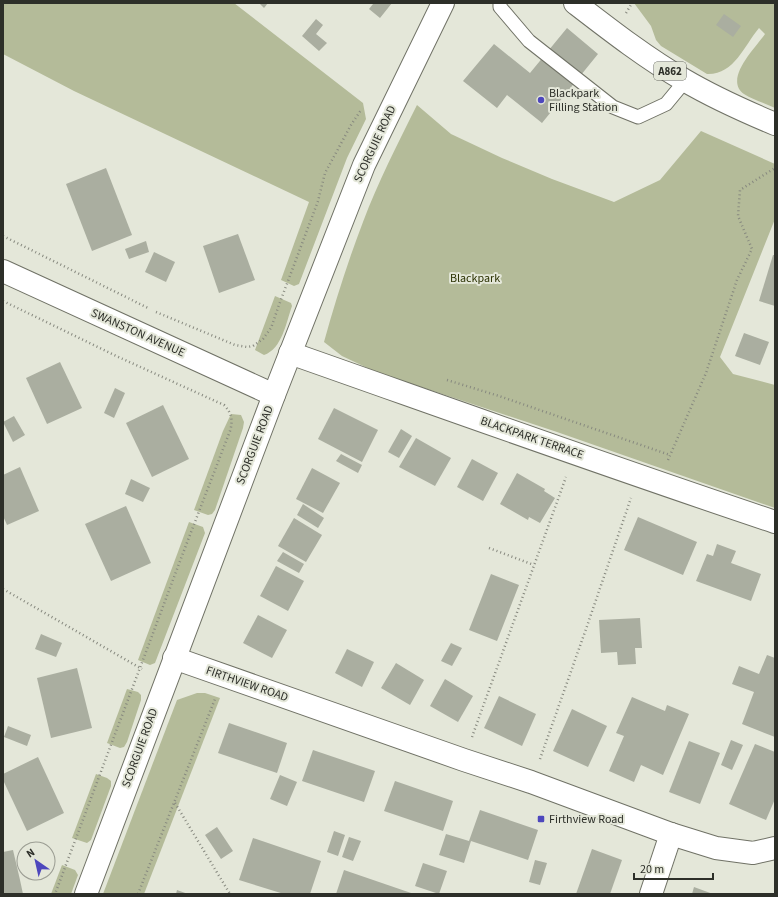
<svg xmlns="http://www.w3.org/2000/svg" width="778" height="897" font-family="'Source Sans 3',sans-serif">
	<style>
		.green { fill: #b4bb99 }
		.building { fill: #aaaea0 }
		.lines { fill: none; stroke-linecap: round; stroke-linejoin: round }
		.service-casing { stroke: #707266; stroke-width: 15 }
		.minor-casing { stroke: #707266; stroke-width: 24 }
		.tertiary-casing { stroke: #707266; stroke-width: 24 }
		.primary-casing { stroke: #707266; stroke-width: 24 }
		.path { stroke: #87897f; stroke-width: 2.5; stroke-dasharray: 1 3; stroke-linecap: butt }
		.service { stroke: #fff; stroke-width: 13 }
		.minor { stroke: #fff; stroke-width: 22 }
		.tertiary { stroke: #fff; stroke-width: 22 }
		.primary { stroke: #fff; stroke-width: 22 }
		.poi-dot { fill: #4d47bd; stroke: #e4e7d9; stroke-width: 1.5 }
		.labels { text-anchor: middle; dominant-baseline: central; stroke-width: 4; stroke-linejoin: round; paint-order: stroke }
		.shield { fill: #e4e7d9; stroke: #64665e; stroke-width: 1 }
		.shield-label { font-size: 11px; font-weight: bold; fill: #2d2f29 }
		.poi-label { font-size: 12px; fill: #2d2f29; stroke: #e4e7d9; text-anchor: start }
		.street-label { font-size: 12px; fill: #2d2f29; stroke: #e4e7d9 }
		.park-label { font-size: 12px; fill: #2b3203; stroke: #e4e7d9 }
	</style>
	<rect width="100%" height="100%" fill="#e4e7d9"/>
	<!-- green -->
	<g class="green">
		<polygon points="3,3 234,3 363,103 366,119 347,158 299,284 294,286 281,280 309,202 74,91 3,54"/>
		<path d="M 634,3 L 775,3 L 775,108 C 765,103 753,100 744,94 C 723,79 756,47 765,34 L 759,28 C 744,46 734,75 707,74 L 661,46 L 656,40 L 651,26 Z"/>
		<path d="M 417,105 L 451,134 L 502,158 L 552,179 L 614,202 L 660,180 L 701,131 L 775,164 L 775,219 L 720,357 L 733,374 L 775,385 L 775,508 L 557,432 L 376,372 L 342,356 L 324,342 C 335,302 348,261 363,222 C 378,182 398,143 417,105 Z"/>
		<path d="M 275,296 L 291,303 L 292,306 C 286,323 282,349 264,355 L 255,350 Z"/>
		<polygon points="231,414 241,415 244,422 243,428 215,510 212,514 208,515 194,510 223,431"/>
		<polygon points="189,522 203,527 205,533 155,663 150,665 138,660"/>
		<polygon points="127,689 138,692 141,695 141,700 127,742 124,747 120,748 107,743"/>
		<polygon points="197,693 205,693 220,698 144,894 103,894 177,700"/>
		<polygon points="96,774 107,778 111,781 111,786 91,840 87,843 72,838"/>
		<polygon points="62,865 75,870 78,875 71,894 51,894"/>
	</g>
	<!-- building -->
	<g class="building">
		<polygon points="259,3 268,3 264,8"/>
		<polygon points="371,3 392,3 380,18 369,9 373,4"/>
		<polygon points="724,14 741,26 733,37 716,25"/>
		<polygon points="316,19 323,25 316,34 327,43 319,51 302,36"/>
		<polygon points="567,28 598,54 542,123 507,95 497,108 463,81 494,44 530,73"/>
		<polygon points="106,168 132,235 92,251 66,184"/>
		<polygon points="238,234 255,280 219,293 203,246"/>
		<polygon points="146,241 149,252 129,259 125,249"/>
		<polygon points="154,252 175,262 166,282 145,272"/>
		<polygon points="773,255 775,255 775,306 759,301"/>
		<polygon points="744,333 769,342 760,365 735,356"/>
		<polygon points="60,362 82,408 47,424 26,378"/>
		<polygon points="115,388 125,393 114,418 104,413"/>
		<polygon points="163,405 189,459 152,477 126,423"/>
		<polygon points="334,408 378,430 362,462 318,439"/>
		<polygon points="14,416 25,435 13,442 3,422"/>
		<polygon points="401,429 412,436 399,458 388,452"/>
		<polygon points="416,438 451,458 435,486 399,467"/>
		<polygon points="341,454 362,465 358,473 336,461"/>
		<polygon points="472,459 498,473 483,501 457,487"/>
		<polygon points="20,467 39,511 7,525 3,516 3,475"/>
		<polygon points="312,468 340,483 323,513 296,499"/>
		<polygon points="517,473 545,489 544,491 555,498 540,523 529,517 528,520 500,504"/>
		<polygon points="131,479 150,488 143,502 125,494"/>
		<polygon points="303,504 324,518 318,528 297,515"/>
		<polygon points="126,506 151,563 111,581 85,524"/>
		<polygon points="638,517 697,542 683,575 624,550"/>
		<polygon points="294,518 322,535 306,562 278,546"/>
		<polygon points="717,544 736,551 731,563 761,574 751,601 696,581 707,554 713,556"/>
		<polygon points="283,552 304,564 299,573 277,561"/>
		<polygon points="276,566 304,581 288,611 260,596"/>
		<polygon points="491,574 519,585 497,641 469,630"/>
		<polygon points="258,615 287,630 272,658 243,643"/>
		<polygon points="640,618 642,648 635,648 636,664 618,665 617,652 601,653 599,620"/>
		<polygon points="41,634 62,643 56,657 35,649"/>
		<polygon points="451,643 462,648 452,666 441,661"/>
		<polygon points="347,649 374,662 362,687 335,673"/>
		<polygon points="767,655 775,658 775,737 742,724 754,692 732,684 739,666 759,674"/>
		<polygon points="396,663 424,680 410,705 381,688"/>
		<polygon points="77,668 92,728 51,738 37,678"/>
		<polygon points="445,679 473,696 458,722 430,706"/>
		<polygon points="499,696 536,714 522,746 484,728"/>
		<polygon points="632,697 665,711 667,705 689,714 663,775 641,765 634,782 609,771 624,736 616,733"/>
		<polygon points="572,709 607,726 588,767 553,751"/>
		<polygon points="229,723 287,743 277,773 218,753"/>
		<polygon points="8,726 31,735 27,746 4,737"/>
		<polygon points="731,740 743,745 732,770 721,765"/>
		<polygon points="689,741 720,753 700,804 669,792"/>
		<polygon points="755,744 775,752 775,799 766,820 729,804"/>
		<polygon points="313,750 375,771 364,802 302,781"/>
		<polygon points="38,757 64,813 27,831 3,780 3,774"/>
		<polygon points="280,775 297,782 287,806 270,799"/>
		<polygon points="395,781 453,801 443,831 384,811"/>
		<polygon points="480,810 538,830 528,860 471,841 464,863 439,855 446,834 469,841"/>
		<polygon points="217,827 233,851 221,859 205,835"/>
		<polygon points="334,831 345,835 338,856 327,852"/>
		<polygon points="349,837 361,841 353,861 342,857"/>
		<polygon points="253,838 321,861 310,894 284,894 239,880"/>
		<polygon points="592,849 622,860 610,894 576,894"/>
		<polygon points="13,850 20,880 23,894 3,894 3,852"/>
		<polygon points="535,860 547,863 540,885 529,882"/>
		<polygon points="423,863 447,871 439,894 415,886"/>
		<polygon points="344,870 414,894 336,894"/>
		<polygon points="694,887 713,894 692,894"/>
		<polygon points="177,890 188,894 176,894"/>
	</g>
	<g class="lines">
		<defs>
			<polyline id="service" points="500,3 500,7 529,41 613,107 638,117 666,104 685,81"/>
			<g id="minor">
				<polyline points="3,271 274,395"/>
				<path d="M 290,353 C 452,410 613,468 775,522"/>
				<polyline points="174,658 464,760 531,782 671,834 716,848 753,853 775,848"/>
				<polyline points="651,894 671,834"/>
			</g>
			<polyline id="tertiary" points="86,894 274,395 364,165 443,3"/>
			<path id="primary" d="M 575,3 C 610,30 646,58 684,80 C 713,97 744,111 775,124"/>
		</defs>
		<!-- service casing -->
		<use href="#service" class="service-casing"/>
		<!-- minor casing -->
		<use href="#minor" class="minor-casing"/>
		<!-- tertiary casing -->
		<use href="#tertiary" class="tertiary-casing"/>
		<!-- primary casing -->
		<use href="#primary" class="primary-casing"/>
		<!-- path -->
		<g class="path">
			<polyline points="626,13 632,3"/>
			<polyline points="3,236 148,308"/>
			<path d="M 3,301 L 114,355 L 224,405 C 232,413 233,421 230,431 L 188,540 L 55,894"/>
			<polyline points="156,312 235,345 247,347 253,346 263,339 271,328 279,305 318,201 325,173 351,125 361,110"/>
			<polyline points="447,380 499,396 670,455"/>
			<polyline points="668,460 706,373 737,280 752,249 738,216 740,190 775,168"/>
			<polyline points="489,548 534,565"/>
			<polyline points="3,589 142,669"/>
			<polyline points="472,737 566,477"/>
			<polyline points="540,759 586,629 631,498"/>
			<polyline points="175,803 230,894"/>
			<polyline points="138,894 215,699"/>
		</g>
		<!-- service -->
		<use href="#service" class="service"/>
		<!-- minor -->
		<use href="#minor" class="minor"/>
		<!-- tertiary -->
		<use href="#tertiary" class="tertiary"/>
		<!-- primary -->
		<use href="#primary" class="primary"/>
	</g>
	<!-- markers -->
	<g class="poi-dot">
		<circle cx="541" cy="100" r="4"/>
		<rect x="537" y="815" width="8" height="8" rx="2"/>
	</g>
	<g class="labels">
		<!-- shield labels -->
		<rect class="shield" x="654" y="62" width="32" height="18" rx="3"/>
		<g class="shield-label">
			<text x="670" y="71">A862</text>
		</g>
		<!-- poi labels -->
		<g class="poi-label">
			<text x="549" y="93">Blackpark<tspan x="549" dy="14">Filling Station</tspan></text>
			<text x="549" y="819">Firthview Road</text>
		</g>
		<!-- street labels -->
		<g class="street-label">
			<text transform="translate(375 144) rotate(-65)">SCORGUIE ROAD</text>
			<text transform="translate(138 333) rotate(24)">SWANSTON AVENUE</text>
			<text transform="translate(532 438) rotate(19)">BLACKPARK TERRACE</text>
			<text transform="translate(255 445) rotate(-69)">SCORGUIE ROAD</text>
			<text transform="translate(247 684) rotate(19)">FIRTHVIEW ROAD</text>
			<text transform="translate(140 748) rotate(-70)">SCORGUIE ROAD</text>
		</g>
		<!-- park labels -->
		<g class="park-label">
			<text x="475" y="278">Blackpark</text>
		</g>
	</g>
	<!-- border -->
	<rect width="778" height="897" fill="none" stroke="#2d2f29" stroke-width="8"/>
	<!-- north arrow -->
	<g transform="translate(36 861) rotate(326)"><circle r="19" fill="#e4e7d9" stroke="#9b9d93"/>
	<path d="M0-3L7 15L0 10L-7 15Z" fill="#4d47bd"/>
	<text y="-6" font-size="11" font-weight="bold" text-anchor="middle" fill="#2d2f29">N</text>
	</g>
	<!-- scale -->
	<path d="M634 873v6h79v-6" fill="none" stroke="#2d2f29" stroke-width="2"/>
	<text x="640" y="873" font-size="12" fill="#2d2f29" stroke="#e4e7d9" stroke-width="3" paint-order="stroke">20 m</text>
</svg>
